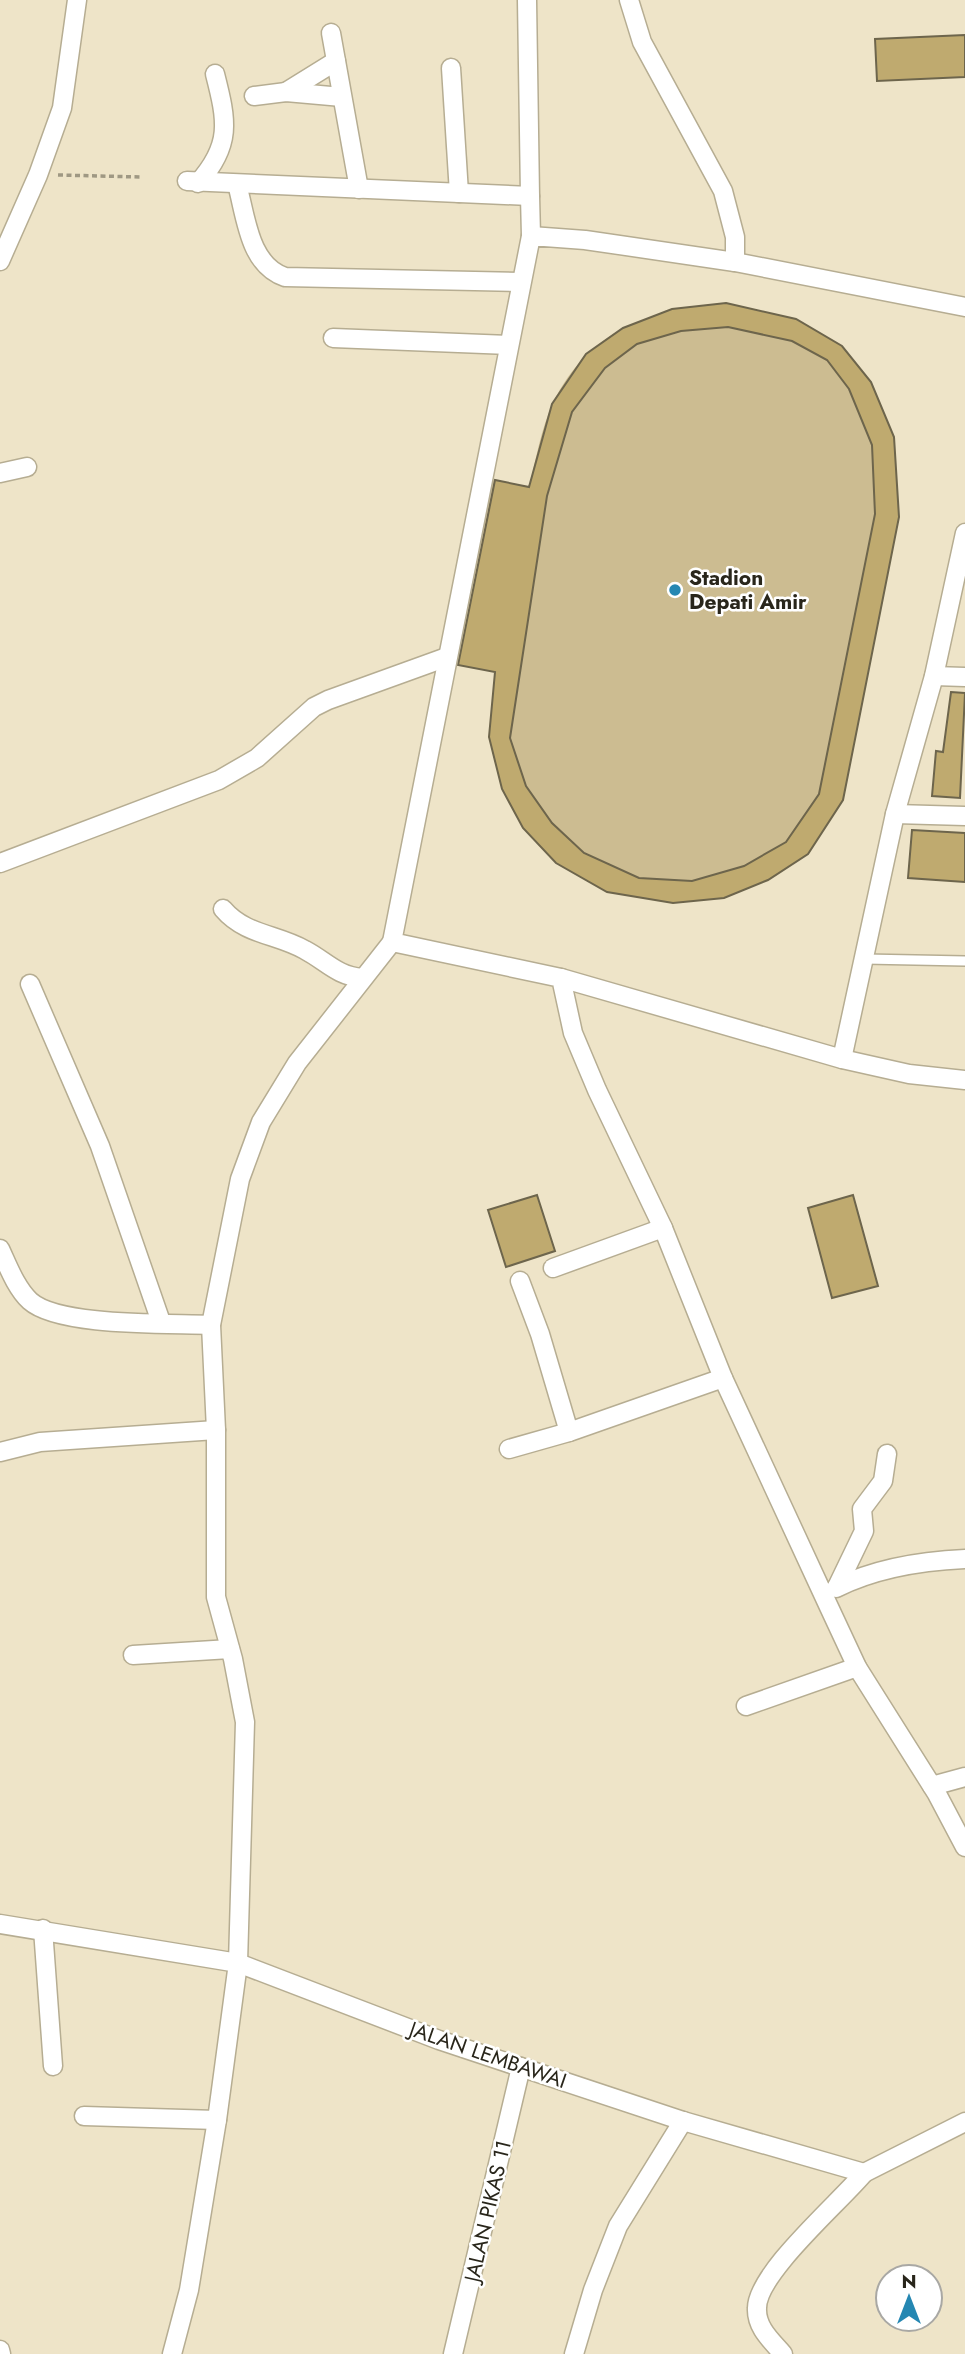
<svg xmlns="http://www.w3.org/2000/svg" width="965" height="2354" font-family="Jost,sans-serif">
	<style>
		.green { fill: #ccbc91 }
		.building { fill: #bfaa6f; stroke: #6d654c; stroke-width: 2; fill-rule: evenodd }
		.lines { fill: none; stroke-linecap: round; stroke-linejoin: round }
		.lane-casing { stroke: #b6ad92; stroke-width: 12 }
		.street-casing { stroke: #b6ad92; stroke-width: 21 }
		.path { stroke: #9f9883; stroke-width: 3.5; stroke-dasharray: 5 3.5; stroke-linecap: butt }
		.lane { stroke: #fff; stroke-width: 9 }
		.street { stroke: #fff; stroke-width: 18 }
		.poi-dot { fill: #2587b2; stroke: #fff; stroke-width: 2.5 }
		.labels { text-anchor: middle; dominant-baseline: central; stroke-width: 5; stroke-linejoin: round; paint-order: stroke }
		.poi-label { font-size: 21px; font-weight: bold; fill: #29261b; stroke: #fff; text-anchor: start }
		.street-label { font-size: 21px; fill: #29261b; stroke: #fff }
	</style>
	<rect width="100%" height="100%" fill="#eee4c8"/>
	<!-- green -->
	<path class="green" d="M 726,303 L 796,319 L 842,346 L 871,382 L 894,437 L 899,517 L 843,800 L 808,854 L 768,880 L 725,898 L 673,903 L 556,863 L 523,828 L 502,789 L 489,737 L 495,672 L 451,663 L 487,479 L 529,487 C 536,460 541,428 553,403 C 590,328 649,312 726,303 Z"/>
	<!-- building -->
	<g class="building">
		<polygon points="965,35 965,77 877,81 875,39"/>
		<path d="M 726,303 L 796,319 L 842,346 L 871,382 L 894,437 L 899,517 L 843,800 L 808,854 L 768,880 L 724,898 L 673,903 L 607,892 L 556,863 L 523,828 L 502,789 L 489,737 L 495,672 L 458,665 L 495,480 L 529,487 L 552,404 L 586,354 L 623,328 L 672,309 ZM 728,327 L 792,341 L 827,360 L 849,389 L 872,445 L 875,514 L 819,794 L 786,842 L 744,866 L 692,881 L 639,878 L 584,853 L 552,823 L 526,786 L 510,738 L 547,496 L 572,412 L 605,368 L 637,344 L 681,331 Z"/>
		<polygon points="951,692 965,693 960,798 932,796 936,751 943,752"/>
		<polygon points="912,830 965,833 965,882 908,878"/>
		<polygon points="537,1195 555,1251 506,1267 488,1210"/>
		<polygon points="853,1195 878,1286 832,1298 808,1208"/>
	</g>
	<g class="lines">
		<defs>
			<polyline id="lane" points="865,959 965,961"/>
			<g id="street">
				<polyline points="629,0 642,42 723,191 735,237 735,262"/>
				<polyline points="331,33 359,189"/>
				<polyline points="451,68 459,193"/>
				<polyline points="286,92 336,61"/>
				<polyline points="254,96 286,92 342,97"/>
				<polyline points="187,181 530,196 527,0"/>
				<path d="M 198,183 C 232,145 227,121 215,74"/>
				<path d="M 237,184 C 246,217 249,265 285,277 L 520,282"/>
				<polyline points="530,196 531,236"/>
				<polyline points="0,261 38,175 62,108 77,0"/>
				<polyline points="965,307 735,262 585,240 531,236 392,942 561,978 573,1033 597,1090 663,1228 723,1378 829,1607 857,1667 937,1794 965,1847"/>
				<polyline points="333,338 509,345"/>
				<polyline points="0,473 27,467"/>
				<polyline points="934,676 965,677"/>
				<polyline points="895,814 965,816"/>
				<polyline points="0,863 219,780 257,758 314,707 328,700 447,657"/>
				<path d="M 223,909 C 245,935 277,934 305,950 C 326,961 337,976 362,978"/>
				<polyline points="561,978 842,1059 895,814 934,676 965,533"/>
				<polyline points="30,984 100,1146 161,1322"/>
				<polyline points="842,1059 909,1074 965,1080"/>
				<path d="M 0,1249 C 8,1266 16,1288 30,1301 C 59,1327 170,1323 211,1325"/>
				<polyline points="553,1268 663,1228"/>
				<polyline points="520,1281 540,1334 569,1432"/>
				<polyline points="509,1449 569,1432 723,1378"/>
				<polyline points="0,1452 40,1442 216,1430"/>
				<polyline points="837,1587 864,1531 862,1509 883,1481 887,1454"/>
				<path d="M 836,1588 C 876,1568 920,1561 965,1559"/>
				<polyline points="133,1655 230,1649"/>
				<polyline points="746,1706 857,1667"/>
				<polyline points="932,1786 965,1777"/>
				<polyline points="0,1924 238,1963 439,2040 683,2121 864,2173 965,2122"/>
				<polyline points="43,1929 53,2066"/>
				<polyline points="84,2116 217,2120"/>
				<polyline points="0,2350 1,2354"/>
				<polyline points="172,2354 189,2290 217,2120 238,1963 245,1722 233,1659 216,1597 216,1430 211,1325 240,1179 261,1122 297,1063 392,942"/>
				<polyline points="453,2354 521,2067"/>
				<polyline points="574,2354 593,2290 618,2226 683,2121"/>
				<path d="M 783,2354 C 772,2341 756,2328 757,2308 C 757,2273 840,2202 864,2173"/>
			</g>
		</defs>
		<!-- lane casing -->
		<use href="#lane" class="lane-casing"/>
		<!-- street casing -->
		<use href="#street" class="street-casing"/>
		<!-- path -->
		<polyline class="path" points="58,175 141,177"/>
		<!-- lane -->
		<use href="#lane" class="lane"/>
		<!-- street -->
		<use href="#street" class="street"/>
	</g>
	<!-- markers -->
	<circle class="poi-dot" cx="675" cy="590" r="7"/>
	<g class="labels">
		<!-- poi labels -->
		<g class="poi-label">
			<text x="689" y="578">Stadion<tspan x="689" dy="24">Depati Amir</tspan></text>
		</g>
		<!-- street labels -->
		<g class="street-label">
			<text transform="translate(488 2055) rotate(19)">JALAN LEMBAWAI</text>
			<text transform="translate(488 2211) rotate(-77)">JALAN PIKAS 11</text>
		</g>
	</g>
	<!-- north arrow -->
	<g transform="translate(909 2298)"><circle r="33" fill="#ffffff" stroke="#a9a8a4" stroke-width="2"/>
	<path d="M0-5L12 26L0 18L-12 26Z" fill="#2587b2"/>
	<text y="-10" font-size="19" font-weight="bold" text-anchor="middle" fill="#29261b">N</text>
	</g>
</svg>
